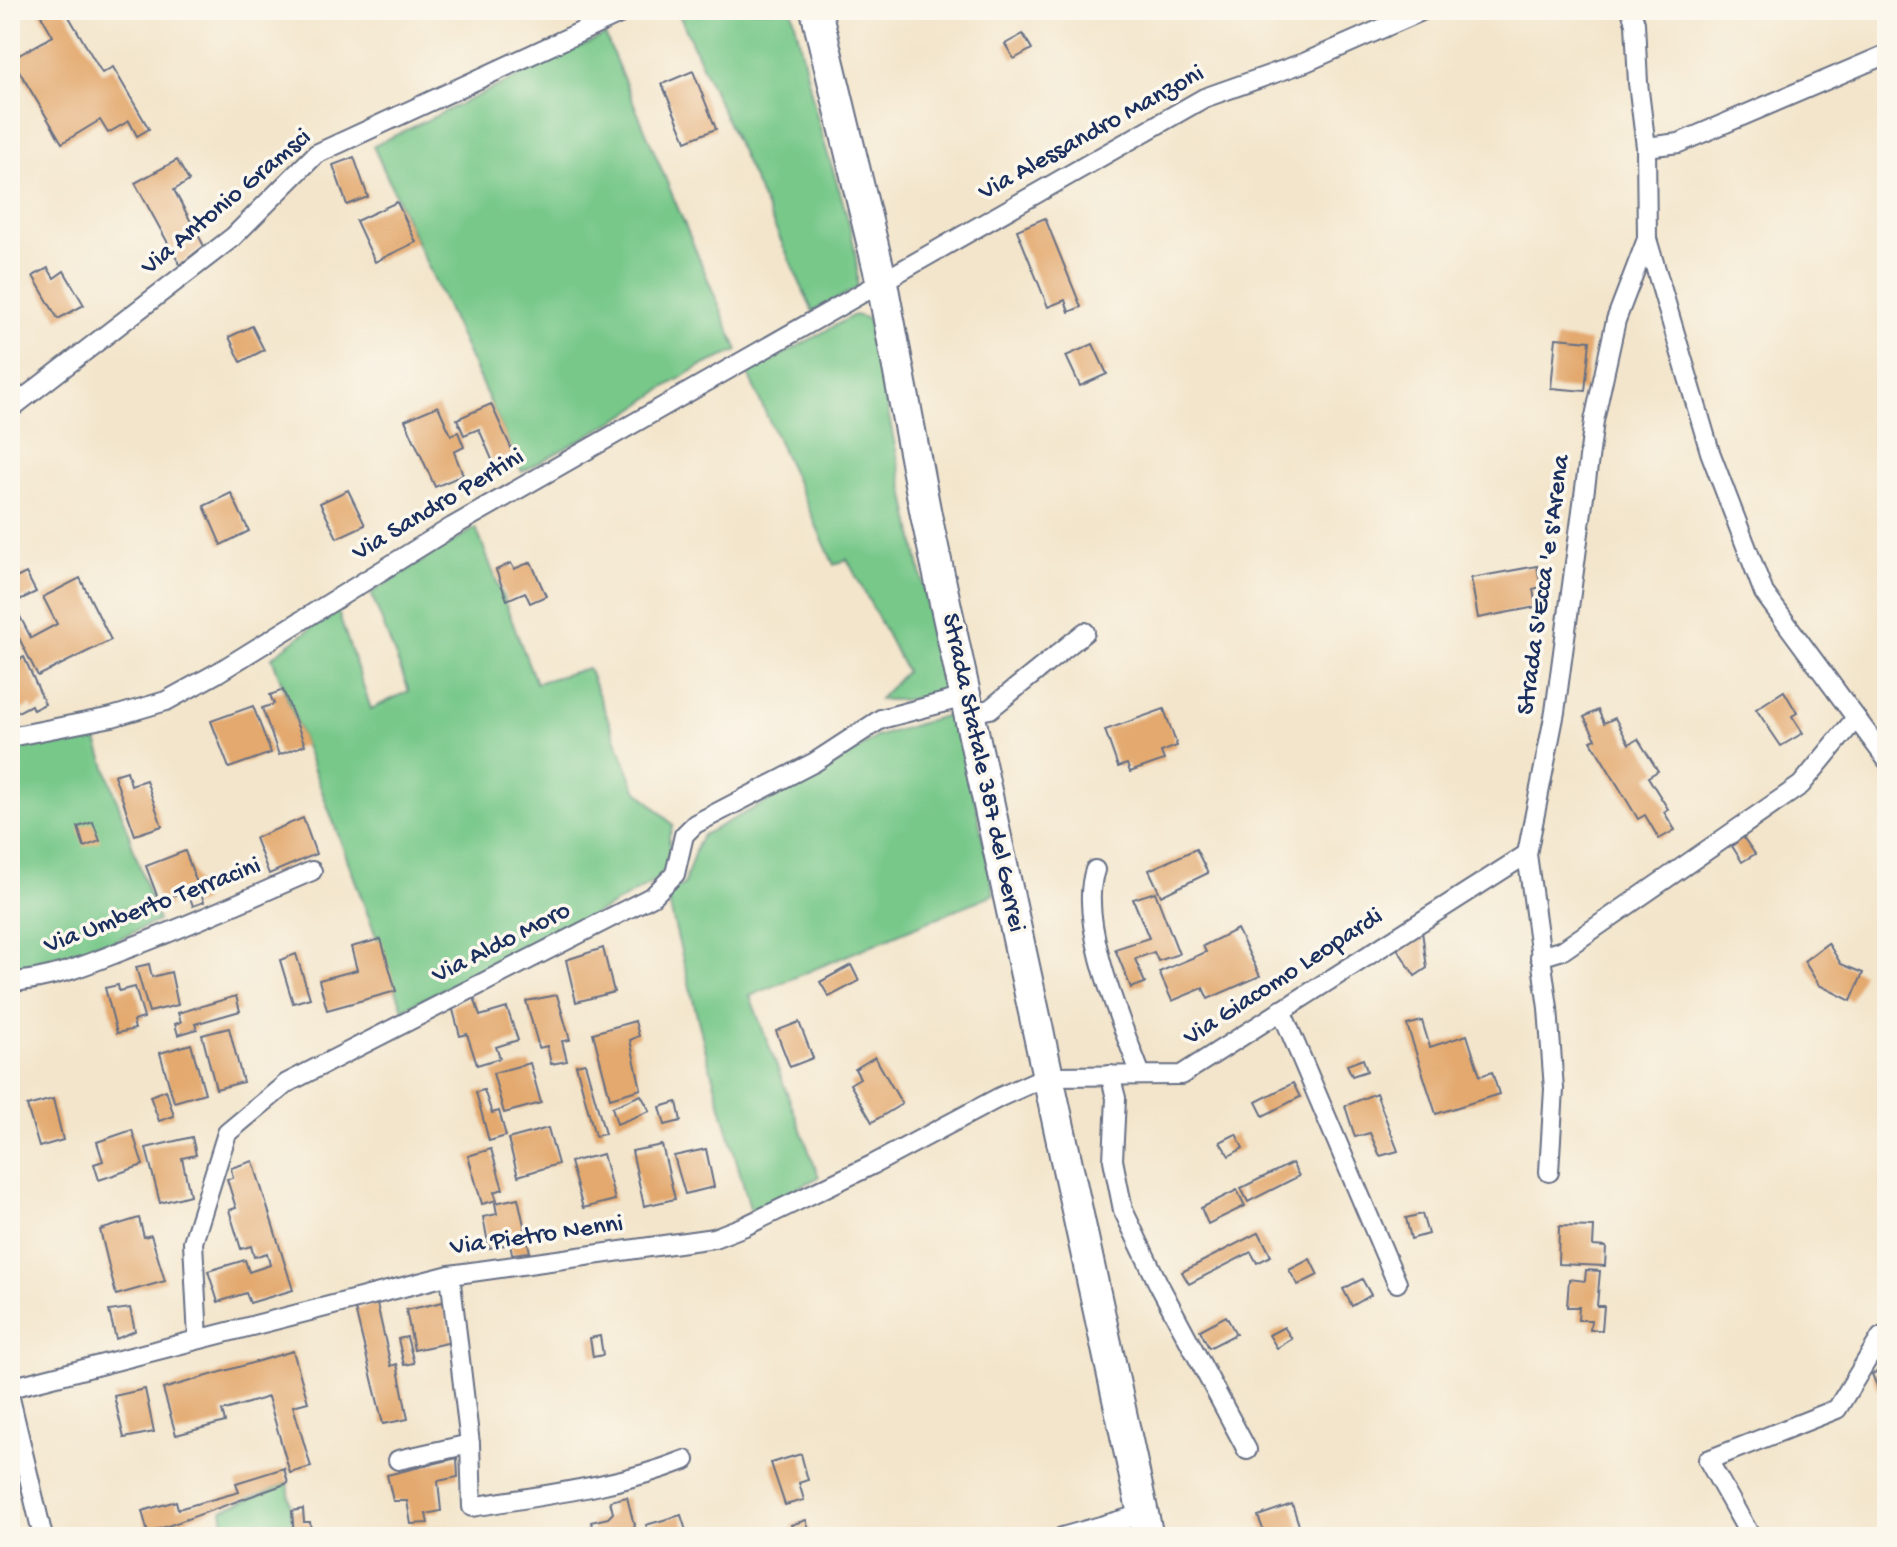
<svg xmlns="http://www.w3.org/2000/svg" width="1897" height="1547" font-family="'Gochi Hand',sans-serif">
	<style>
		.green { fill: #77c889; stroke: #497c74; stroke-width: 2 }
		.building { fill: #e3a96e }
		.lines { fill: none; stroke-linecap: round; stroke-linejoin: round }
		.minor-casing { stroke: #676f84; stroke-width: 22 }
		.primary-casing { stroke: #676f84; stroke-width: 34 }
		.minor { stroke: #fff; stroke-width: 18 }
		.primary { stroke: #fff; stroke-width: 30 }
		.labels { text-anchor: middle; dominant-baseline: central; stroke-width: 7; stroke-linejoin: round; paint-order: stroke }
		.street-label { font-size: 26px; fill: #1b2f5e; stroke: #fbf7ec }
	</style>
	<rect width="100%" height="100%" fill="#fbf7ec"/>
	<filter id="ink" filterUnits="userSpaceOnUse"><feTurbulence type="fractalNoise" baseFrequency=".0125" numOctaves="2"/><feDisplacementMap in="SourceGraphic" scale="16" xChannelSelector="R" yChannelSelector="G"/><feConvolveMatrix kernelMatrix="1 2 1 2 8 2 1 2 1" color-interpolation-filters="sRGB"/></filter>
	<filter id="wash" filterUnits="userSpaceOnUse"><feTurbulence type="fractalNoise" baseFrequency=".006" numOctaves="4" result="noise"/><feDisplacementMap in="SourceGraphic" scale="32" xChannelSelector="R" yChannelSelector="G"/><feGaussianBlur stdDeviation="1.8" result="paint"/><feColorMatrix in="noise" values="0 0 0 0 0 0 0 0 0 0 0 0 0 0 0 0 0 1.4 0 .05"/><feComposite in="paint" operator="in"/></filter>
	<g filter="url(#wash)">
		<rect width="100%" height="100%" fill="#f3e5cb"/>
		<!-- green -->
		<g class="green">
			<path d="M 677,10 L 696,15 L 710,10 L 792,10 C 802,50 810,91 821,131 C 834,179 860,238 857,287 C 846,296 826,303 813,312 Z"/>
			<polygon points="605,35 738,351 701,366 664,388 627,414 522,472 373,146"/>
			<path d="M 854,315 L 867,318 L 874,343 L 945,691 C 922,698 903,702 879,699 L 906,671 L 847,559 L 834,565 L 748,374 Z"/>
			<polygon points="476,528 536,683 588,668 635,788 673,825 669,837 670,861 658,879 609,907 403,1009 272,657 337,609 371,709 409,691 371,593"/>
			<polygon points="957,712 994,894 750,996 819,1177 751,1212 707,1056 667,895 684,884 697,845 703,835 834,766 876,737"/>
			<polygon points="96,738 158,921 90,952 10,973 10,750 26,743"/>
			<polygon points="288,1483 294,1537 226,1537 222,1510"/>
		</g>
		<g id="blocks">
			<!-- building -->
			<g class="building">
				<polygon points="38,10 65,10 102,73 113,67 149,129 137,136 129,121 108,133 100,120 62,143 12,59 53,36"/>
				<polygon points="1023,34 1032,49 1014,59 1005,44"/>
				<polygon points="693,71 716,129 686,141 662,84"/>
				<polygon points="354,157 368,197 347,205 333,165"/>
				<polygon points="177,160 189,181 174,190 204,246 180,265 135,183"/>
				<polygon points="397,202 416,242 375,262 356,221"/>
				<polygon points="1045,218 1081,307 1069,312 1065,300 1048,307 1017,230"/>
				<polygon points="48,268 54,278 64,271 84,305 58,319 33,276"/>
				<polygon points="252,326 264,350 241,362 229,337"/>
				<polygon points="1556,338 1590,341 1585,391 1551,388"/>
				<polygon points="1093,344 1107,374 1080,386 1066,356"/>
				<polygon points="491,404 514,454 493,462 479,429 464,435 457,419"/>
				<polygon points="438,406 451,435 458,432 464,447 454,452 463,475 435,487 405,420"/>
				<polygon points="348,490 365,525 337,538 320,503"/>
				<polygon points="231,493 249,531 221,545 204,506"/>
				<polygon points="531,562 546,596 530,603 525,592 507,600 496,570 511,563 514,569"/>
				<polygon points="1537,566 1541,587 1533,589 1536,607 1478,618 1471,578"/>
				<polygon points="26,573 36,592 13,603 31,638 57,624 43,597 80,578 111,640 38,676 17,634 10,637 10,587 16,583 14,579"/>
				<polygon points="24,657 45,704 33,710 31,705 18,712 10,697 10,664"/>
				<polygon points="283,690 305,745 279,755 262,708 274,704 270,695"/>
				<polygon points="1784,691 1797,713 1792,716 1803,733 1781,746 1756,709"/>
				<polygon points="253,706 271,753 229,768 211,721"/>
				<polygon points="1164,709 1177,746 1161,752 1164,760 1130,772 1127,764 1118,767 1105,730"/>
				<polygon points="1598,710 1604,723 1615,718 1629,744 1638,739 1658,771 1648,777 1668,809 1664,812 1675,830 1659,839 1645,815 1638,819 1591,741 1596,739 1584,717"/>
				<polygon points="127,771 131,785 146,780 162,826 135,835 114,775"/>
				<polygon points="303,818 316,854 269,874 255,838"/>
				<polygon points="93,822 100,841 84,847 78,827"/>
				<polygon points="1743,837 1755,854 1742,862 1732,846"/>
				<polygon points="1196,849 1208,873 1161,896 1149,870"/>
				<polygon points="185,851 204,902 193,906 187,890 167,898 170,906 162,909 146,866"/>
				<polygon points="1155,892 1179,954 1158,961 1154,952 1135,959 1145,983 1131,988 1115,949 1149,938 1133,899"/>
				<polygon points="1237,929 1260,976 1208,999 1203,988 1172,1001 1159,972 1206,952 1203,946"/>
				<polygon points="1422,931 1427,968 1415,976 1397,948"/>
				<polygon points="381,939 396,991 327,1010 319,980 357,970 351,947"/>
				<polygon points="1828,943 1841,964 1863,973 1851,1001 1819,985 1804,961"/>
				<polygon points="603,948 614,992 576,1002 566,960"/>
				<polygon points="296,954 310,998 293,1003 280,960"/>
				<polygon points="149,964 152,977 171,972 178,1005 149,1012 136,967"/>
				<polygon points="851,965 859,981 829,997 820,982"/>
				<polygon points="118,985 119,991 135,987 144,1018 133,1021 135,1029 117,1033 105,988"/>
				<polygon points="557,995 570,1040 562,1041 567,1061 551,1064 547,1046 539,1048 526,1001"/>
				<polygon points="236,996 240,1011 195,1024 197,1029 178,1035 175,1024 181,1022 178,1013"/>
				<polygon points="474,997 480,1016 507,1008 518,1040 496,1047 500,1058 477,1065 467,1034 460,1036 452,1006"/>
				<polygon points="635,1021 639,1036 630,1040 641,1089 610,1098 593,1033"/>
				<polygon points="1422,1021 1430,1047 1467,1035 1480,1076 1492,1072 1499,1094 1436,1114 1407,1025"/>
				<polygon points="799,1022 813,1058 790,1067 776,1031"/>
				<polygon points="229,1028 243,1082 216,1089 202,1035"/>
				<polygon points="191,1044 205,1093 174,1102 160,1053"/>
				<polygon points="875,1057 902,1104 872,1122 850,1084 860,1078 855,1069"/>
				<polygon points="1363,1059 1367,1071 1352,1076 1347,1065"/>
				<polygon points="530,1063 541,1103 504,1113 493,1073"/>
				<polygon points="585,1063 605,1134 595,1136 576,1065"/>
				<polygon points="1293,1083 1300,1097 1263,1116 1256,1102"/>
				<polygon points="166,1090 174,1116 159,1121 150,1096"/>
				<polygon points="484,1090 492,1113 499,1111 506,1136 489,1141 476,1092"/>
				<polygon points="1376,1093 1398,1151 1380,1156 1370,1133 1355,1137 1345,1106"/>
				<polygon points="641,1095 650,1111 617,1124 612,1107"/>
				<polygon points="53,1099 63,1140 39,1147 27,1106"/>
				<polygon points="677,1102 681,1121 665,1125 660,1107"/>
				<polygon points="548,1128 558,1164 518,1176 508,1139"/>
				<polygon points="132,1130 143,1165 99,1180 94,1164 103,1161 97,1142"/>
				<polygon points="1236,1134 1243,1148 1229,1156 1220,1142"/>
				<polygon points="192,1137 196,1155 182,1158 190,1195 160,1203 146,1148"/>
				<polygon points="662,1145 675,1199 644,1206 632,1151"/>
				<polygon points="491,1149 503,1189 494,1192 497,1200 482,1204 468,1156"/>
				<polygon points="706,1149 714,1187 685,1194 674,1156"/>
				<polygon points="603,1154 615,1200 583,1208 570,1162"/>
				<polygon points="253,1161 293,1290 250,1303 246,1293 218,1302 208,1271 245,1260 249,1272 270,1265 267,1253 254,1257 251,1246 241,1249 229,1210 236,1208 227,1179 233,1178 231,1168"/>
				<polygon points="1292,1163 1299,1176 1248,1202 1241,1188"/>
				<polygon points="1237,1190 1245,1206 1208,1224 1201,1208"/>
				<polygon points="518,1198 530,1252 512,1254 510,1244 489,1248 483,1217 497,1214 495,1203"/>
				<polygon points="1422,1214 1428,1234 1411,1239 1406,1218"/>
				<polygon points="139,1218 144,1237 151,1235 165,1281 116,1295 100,1230"/>
				<polygon points="1559,1226 1594,1227 1593,1246 1606,1247 1605,1266 1558,1264"/>
				<polygon points="1259,1232 1271,1256 1257,1263 1251,1252 1189,1284 1182,1272"/>
				<polygon points="1310,1259 1318,1275 1298,1285 1289,1270"/>
				<polygon points="1586,1270 1600,1271 1597,1306 1604,1306 1602,1330 1590,1330 1591,1320 1578,1320 1579,1307 1567,1307 1569,1279 1585,1281"/>
				<polygon points="1362,1279 1371,1295 1352,1306 1343,1289"/>
				<polygon points="443,1302 452,1342 414,1350 406,1310"/>
				<polygon points="377,1304 391,1366 397,1364 408,1419 383,1424 355,1309"/>
				<polygon points="130,1308 135,1331 116,1339 109,1311"/>
				<polygon points="1226,1316 1236,1334 1209,1348 1200,1330"/>
				<polygon points="1284,1327 1292,1339 1277,1348 1269,1335"/>
				<polygon points="600,1336 603,1355 593,1357 590,1338"/>
				<polygon points="407,1337 414,1363 404,1365 398,1339"/>
				<polygon points="293,1351 308,1402 293,1406 311,1467 290,1473 268,1397 222,1411 225,1422 176,1435 163,1389"/>
				<polygon points="1887,1367 1887,1387 1879,1391 1872,1374"/>
				<polygon points="145,1389 154,1432 124,1438 114,1396"/>
				<polygon points="801,1454 808,1480 799,1483 804,1500 785,1505 771,1463"/>
				<polygon points="457,1458 458,1477 438,1481 441,1511 426,1514 428,1523 411,1524 407,1501 393,1501 387,1475"/>
				<polygon points="284,1468 288,1483 148,1533 142,1511 176,1501 178,1509 239,1492 236,1483"/>
				<polygon points="627,1497 637,1537 595,1537 591,1522 608,1518 613,1513 610,1501"/>
				<polygon points="1292,1504 1303,1537 1266,1537 1258,1516"/>
				<polygon points="303,1509 304,1522 310,1522 311,1530 321,1529 321,1537 294,1537 292,1511"/>
				<polygon points="681,1515 688,1537 650,1537 646,1525"/>
				<polygon points="806,1520 812,1537 795,1537 791,1525"/>
			</g>
		</g>
	</g>
	<g filter="url(#ink)">
		<use href="#blocks" fill-opacity="0" stroke="#676f84" stroke-width="2"/>
		<g class="lines">
			<defs>
				<g id="minor">
					<polyline points="1646,147 1679,143 1887,54"/>
					<polyline points="1647,239 1710,452 1764,593 1887,760"/>
					<polyline points="10,409 233,237 316,154 628,10"/>
					<polyline points="969,713 990,709 1085,632"/>
					<polyline points="10,737 112,717 166,701 217,673 452,527 1204,98 1306,62 1424,10"/>
					<path d="M 1095,870 C 1077,922 1122,1024 1141,1075"/>
					<polyline points="1540,957 1563,950 1801,785 1856,718"/>
					<path d="M 10,982 C 51,980 91,963 129,948 C 191,925 251,897 312,871"/>
					<polyline points="1281,1010 1397,1283"/>
					<polyline points="1110,1075 1116,1098 1113,1160 1123,1210 1158,1283 1247,1450"/>
					<polyline points="1549,1172 1554,1089 1548,1008 1527,854 1555,712 1594,421 1616,320 1647,239 1646,147 1638,83 1635,23 1631,10"/>
					<path d="M 450,1275 L 470,1444 L 472,1507 C 544,1495 617,1487 685,1460"/>
					<polyline points="198,1339 193,1242 227,1133 287,1083 653,896 675,874 684,835 695,824 815,762 881,719 965,697"/>
					<polyline points="10,1388 450,1275 714,1238 745,1226 872,1165 1000,1097 1047,1076 1181,1075 1527,854"/>
					<polyline points="10,1398 43,1537"/>
					<polyline points="398,1460 470,1444"/>
					<polyline points="1062,1537 1143,1514"/>
					<polyline points="1751,1537 1708,1460 1837,1409 1881,1337 1887,1334"/>
				</g>
				<polyline id="primary" points="816,10 882,283 926,515 1148,1537"/>
			</defs>
			<!-- minor casing -->
			<use href="#minor" class="minor-casing"/>
			<!-- primary casing -->
			<use href="#primary" class="primary-casing"/>
			<!-- minor -->
			<use href="#minor" class="minor"/>
			<!-- primary -->
			<use href="#primary" class="primary"/>
		</g>
	</g>
	<g class="labels">
		<!-- street labels -->
		<g class="street-label">
			<text transform="translate(1092 134) rotate(-29)">Via Alessandro Manzoni</text>
			<text transform="translate(227 203) rotate(-40)">Via Antonio Gramsci</text>
			<text transform="translate(439 506) rotate(-31)">Via Sandro Pertini</text>
			<text transform="translate(1545 585) rotate(-82)">Strada S'Ecca 'e s'Arena</text>
			<text transform="translate(982 773) rotate(78)">Strada Statale 387 del Gerrei</text>
			<text transform="translate(153 907) rotate(-21)">Via Umberto Terracini</text>
			<text transform="translate(502 944) rotate(-27)">Via Aldo Moro</text>
			<text transform="translate(1284 978) rotate(-33)">Via Giacomo Leopardi</text>
			<text transform="translate(537 1237) rotate(-8)">Via Pietro Nenni</text>
		</g>
	</g>
	<!-- margin -->
	<rect width="1897" height="1547" fill="none" stroke="#fbf7ec" stroke-width="40"/>
</svg>
